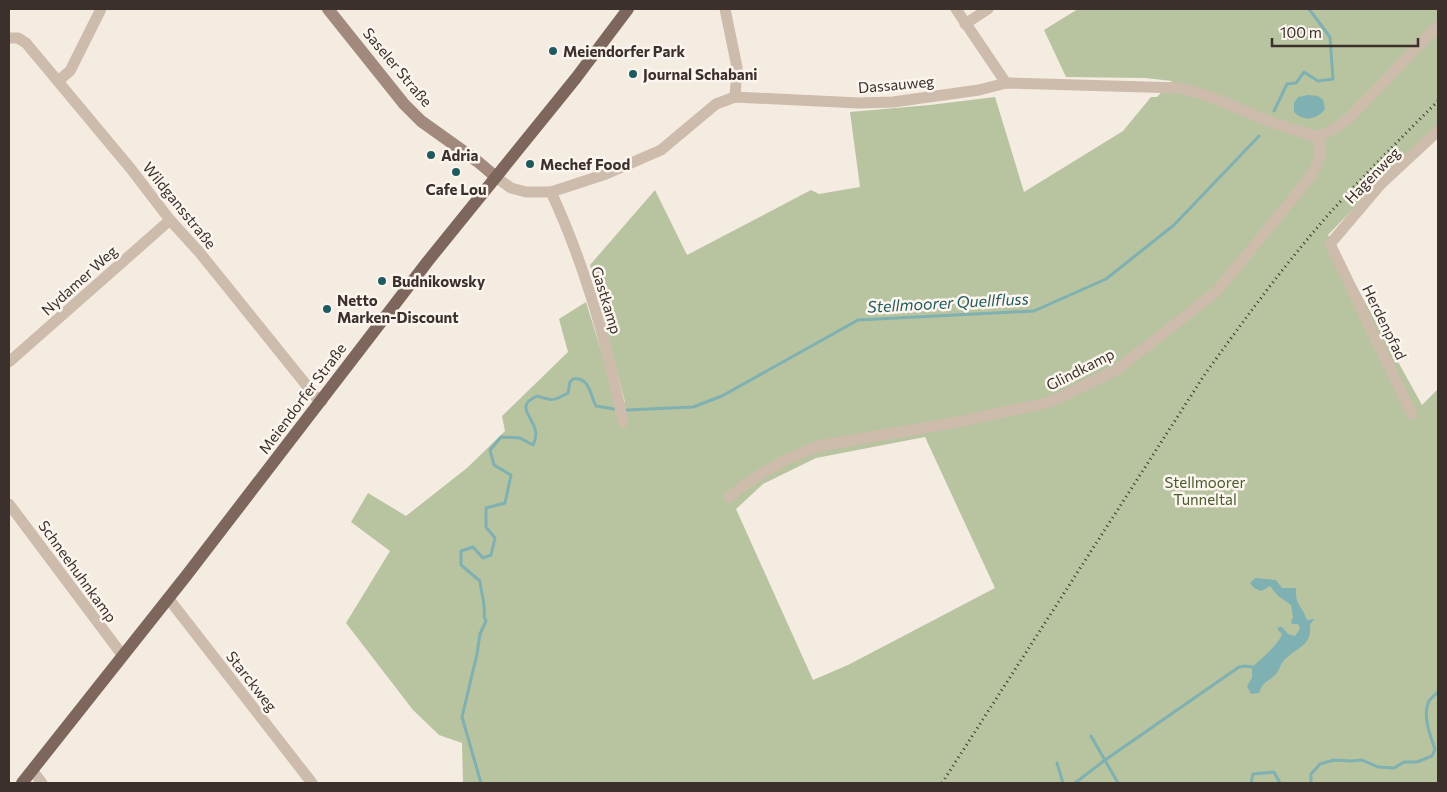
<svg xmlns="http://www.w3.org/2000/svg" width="1447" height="792" font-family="Commissioner,sans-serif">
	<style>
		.green { fill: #b8c4a0; fill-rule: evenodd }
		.water { fill: #7fb0b2 }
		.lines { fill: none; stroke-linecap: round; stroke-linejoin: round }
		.stream { stroke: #7fb0b2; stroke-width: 3 }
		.street { stroke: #cdbbac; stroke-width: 11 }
		.secondary { stroke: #a18a7d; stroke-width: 12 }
		.primary { stroke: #7d675c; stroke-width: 12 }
		.rail { stroke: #3b302b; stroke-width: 3; stroke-dasharray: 1 4; stroke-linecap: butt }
		.poi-dot { fill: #1f5a5e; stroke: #fbf5ee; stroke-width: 2 }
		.labels { text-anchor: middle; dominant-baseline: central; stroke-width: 5; stroke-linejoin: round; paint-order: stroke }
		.poi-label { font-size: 15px; font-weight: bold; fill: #3b302b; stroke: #fbf5ee; text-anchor: start }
		.street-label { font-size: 15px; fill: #3b302b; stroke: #fbf5ee }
		.park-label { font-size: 15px; fill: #4a5a2e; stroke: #fbf5ee }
		.water-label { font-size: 16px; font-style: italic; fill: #1f5a5e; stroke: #fbf5ee }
	</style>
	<rect width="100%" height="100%" fill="#f4ebe1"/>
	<!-- green -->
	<path class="green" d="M 1078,9 L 1438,9 L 1438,125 L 1397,163 L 1328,235 L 1422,405 L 1438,389 L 1438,783 L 463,783 L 462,743 L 439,735 L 413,710 L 346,623 L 390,551 L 351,522 L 368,493 L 406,516 L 467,468 L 505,431 L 502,416 L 568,352 L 559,319 L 586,302 L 608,373 L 616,407 L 625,402 L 590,265 L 655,190 L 687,255 L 811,190 L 819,194 L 860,187 L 850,112 L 930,105 L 995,97 L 1024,192 L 1123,131 L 1151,97 L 1157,97 L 1172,81 L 1145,78 L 1066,77 L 1044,30 ZM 925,437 L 995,588 L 848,665 L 813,680 L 736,509 L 763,484 L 816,458 Z"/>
	<!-- water -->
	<g class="water">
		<path d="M 1308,95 L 1318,96 L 1323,100 L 1325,109 C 1317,120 1303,122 1294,112 L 1294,103 L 1298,97 Z"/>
		<path d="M 1255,578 L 1276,580 L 1282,588 L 1296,588 C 1295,606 1302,605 1307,620 L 1315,619 L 1310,624 C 1313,648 1294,647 1282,663 C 1280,666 1279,670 1277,673 C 1269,682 1263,680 1259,693 L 1251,694 L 1247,686 L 1252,678 L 1252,667 C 1260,660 1280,643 1282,634 L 1278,630 L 1278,627 L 1282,627 L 1288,634 L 1295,636 L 1300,629 L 1298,624 L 1292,624 L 1291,622 L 1293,617 L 1291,605 L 1278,596 L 1270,586 L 1261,591 L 1254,588 L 1250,583 Z"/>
	</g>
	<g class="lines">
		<!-- stream -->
		<g class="stream">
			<polyline points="1274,111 1287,84 1296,83 1304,72 1318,81 1333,79 1330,37 1309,9"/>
			<polyline points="627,410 693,407 722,396 858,320 1034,311 1106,279 1174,225 1259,136"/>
			<polyline points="1091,736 1118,783"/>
			<polyline points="1057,763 1063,783"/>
			<path d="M 481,783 L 462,717 L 477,654 L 480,634 L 486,621 L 484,616 C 486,605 481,594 480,581 L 461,565 L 461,551 L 473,547 L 483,558 L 491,555 L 495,538 L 486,527 L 486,508 L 505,503 L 511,475 L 494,465 L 490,450 L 501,437 L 520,438 L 533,445 C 546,421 508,409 537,396 C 552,401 554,401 568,393 L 570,382 L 573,379 C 590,377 590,395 596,406 L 614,409"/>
			<polyline points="1075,783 1105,760 1239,667 1245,666 1252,667"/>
			<polyline points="1251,783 1253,774 1274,772 1280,783"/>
			<path d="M 1311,783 L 1311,774 L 1320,764 L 1334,760 L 1351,761 L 1362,760 L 1378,767 L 1394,768 L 1404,762 L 1417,762 L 1432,756 L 1435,749 C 1430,735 1422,715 1429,701 C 1431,698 1436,694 1438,692"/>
		</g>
		<!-- street -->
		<g class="street">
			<polyline points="725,9 737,67 735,97"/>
			<polyline points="956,9 1006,83"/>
			<polyline points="965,24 988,9"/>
			<polyline points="9,38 18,38 26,43 131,169 170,220 200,253 316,397 322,401"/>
			<polyline points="58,81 70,71 101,9"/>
			<polyline points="496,177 511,188 526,192 551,192 606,174 661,150 716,104 735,97 859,103 893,102 979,90 1006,83 1181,88 1211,97 1271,122 1310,135 1318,136 1326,133 1337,127 1350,117 1438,26"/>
			<path d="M 551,192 C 585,265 607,343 623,422"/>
			<polyline points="9,362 170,220"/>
			<polyline points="1412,414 1330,244 1381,184 1438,131"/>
			<path d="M 729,497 L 751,480 L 785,460 L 819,446 L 958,422 L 1050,402 L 1115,371 L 1216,292 L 1308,180 C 1319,162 1323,157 1318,136"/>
			<polyline points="9,504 123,656"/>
			<polyline points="168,598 312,783"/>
			<polyline points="32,770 42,783"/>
		</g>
		<!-- secondary -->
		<polyline class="secondary" points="328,9 404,104 421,121 477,161 496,177"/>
		<!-- primary -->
		<polyline class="primary" points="22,783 186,576 428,261 576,78 628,9"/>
		<!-- rail -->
		<path class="rail" d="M 942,783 L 1205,374 C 1245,319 1284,265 1329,214 C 1364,175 1401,138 1438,101"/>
	</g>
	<!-- markers -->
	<g class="poi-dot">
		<circle cx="553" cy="51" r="5"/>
		<circle cx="633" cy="74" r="5"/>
		<circle cx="431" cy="155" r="5"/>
		<circle cx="530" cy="164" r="5"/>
		<circle cx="456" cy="172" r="5"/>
		<circle cx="382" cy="281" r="5"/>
		<circle cx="327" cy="309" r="5"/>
	</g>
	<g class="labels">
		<!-- poi labels -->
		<g class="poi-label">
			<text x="563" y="51">Meiendorfer Park</text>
			<text x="643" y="74">Journal Schabani</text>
			<text x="441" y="155">Adria</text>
			<text x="540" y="164">Mechef Food</text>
			<text x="456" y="189" text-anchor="middle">Cafe Lou</text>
			<text x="392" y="281">Budnikowsky</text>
			<text x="337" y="300">Netto<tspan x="337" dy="17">Marken-Discount</tspan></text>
		</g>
		<!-- street labels -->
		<g class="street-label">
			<text transform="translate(398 67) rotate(50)">Saseler Straße</text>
			<text transform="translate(896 84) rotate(-5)">Dassauweg</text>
			<text transform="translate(1372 175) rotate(-46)">Hagenweg</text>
			<text transform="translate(180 205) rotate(51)">Wildgansstraße</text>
			<text transform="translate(79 280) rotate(-42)">Nydamer Weg</text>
			<text transform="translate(607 300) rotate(73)">Gastkamp</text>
			<text transform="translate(1385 322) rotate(64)">Herdenpfad</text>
			<text transform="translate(1080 369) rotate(-27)">Glindkamp</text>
			<text transform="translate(302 398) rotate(-53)">Meiendorfer Straße</text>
			<text transform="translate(78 571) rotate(54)">Schneehuhnkamp</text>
			<text transform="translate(252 681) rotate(52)">Starckweg</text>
		</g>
		<!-- park labels -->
		<g class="park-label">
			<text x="1205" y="482">Stellmoorer<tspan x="1205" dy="17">Tunneltal</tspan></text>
		</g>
		<!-- water labels -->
		<g class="water-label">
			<text transform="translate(948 302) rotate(-3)">Stellmoorer Quellfluss</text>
		</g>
	</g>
	<!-- border -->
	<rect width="1447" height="792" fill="none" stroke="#3b302b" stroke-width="20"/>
	<!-- scale -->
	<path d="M1272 38v8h146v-8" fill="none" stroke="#3b302b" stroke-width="2.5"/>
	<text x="1280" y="38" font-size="15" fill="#3b302b" stroke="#fbf5ee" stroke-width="4" paint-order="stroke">100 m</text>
</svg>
